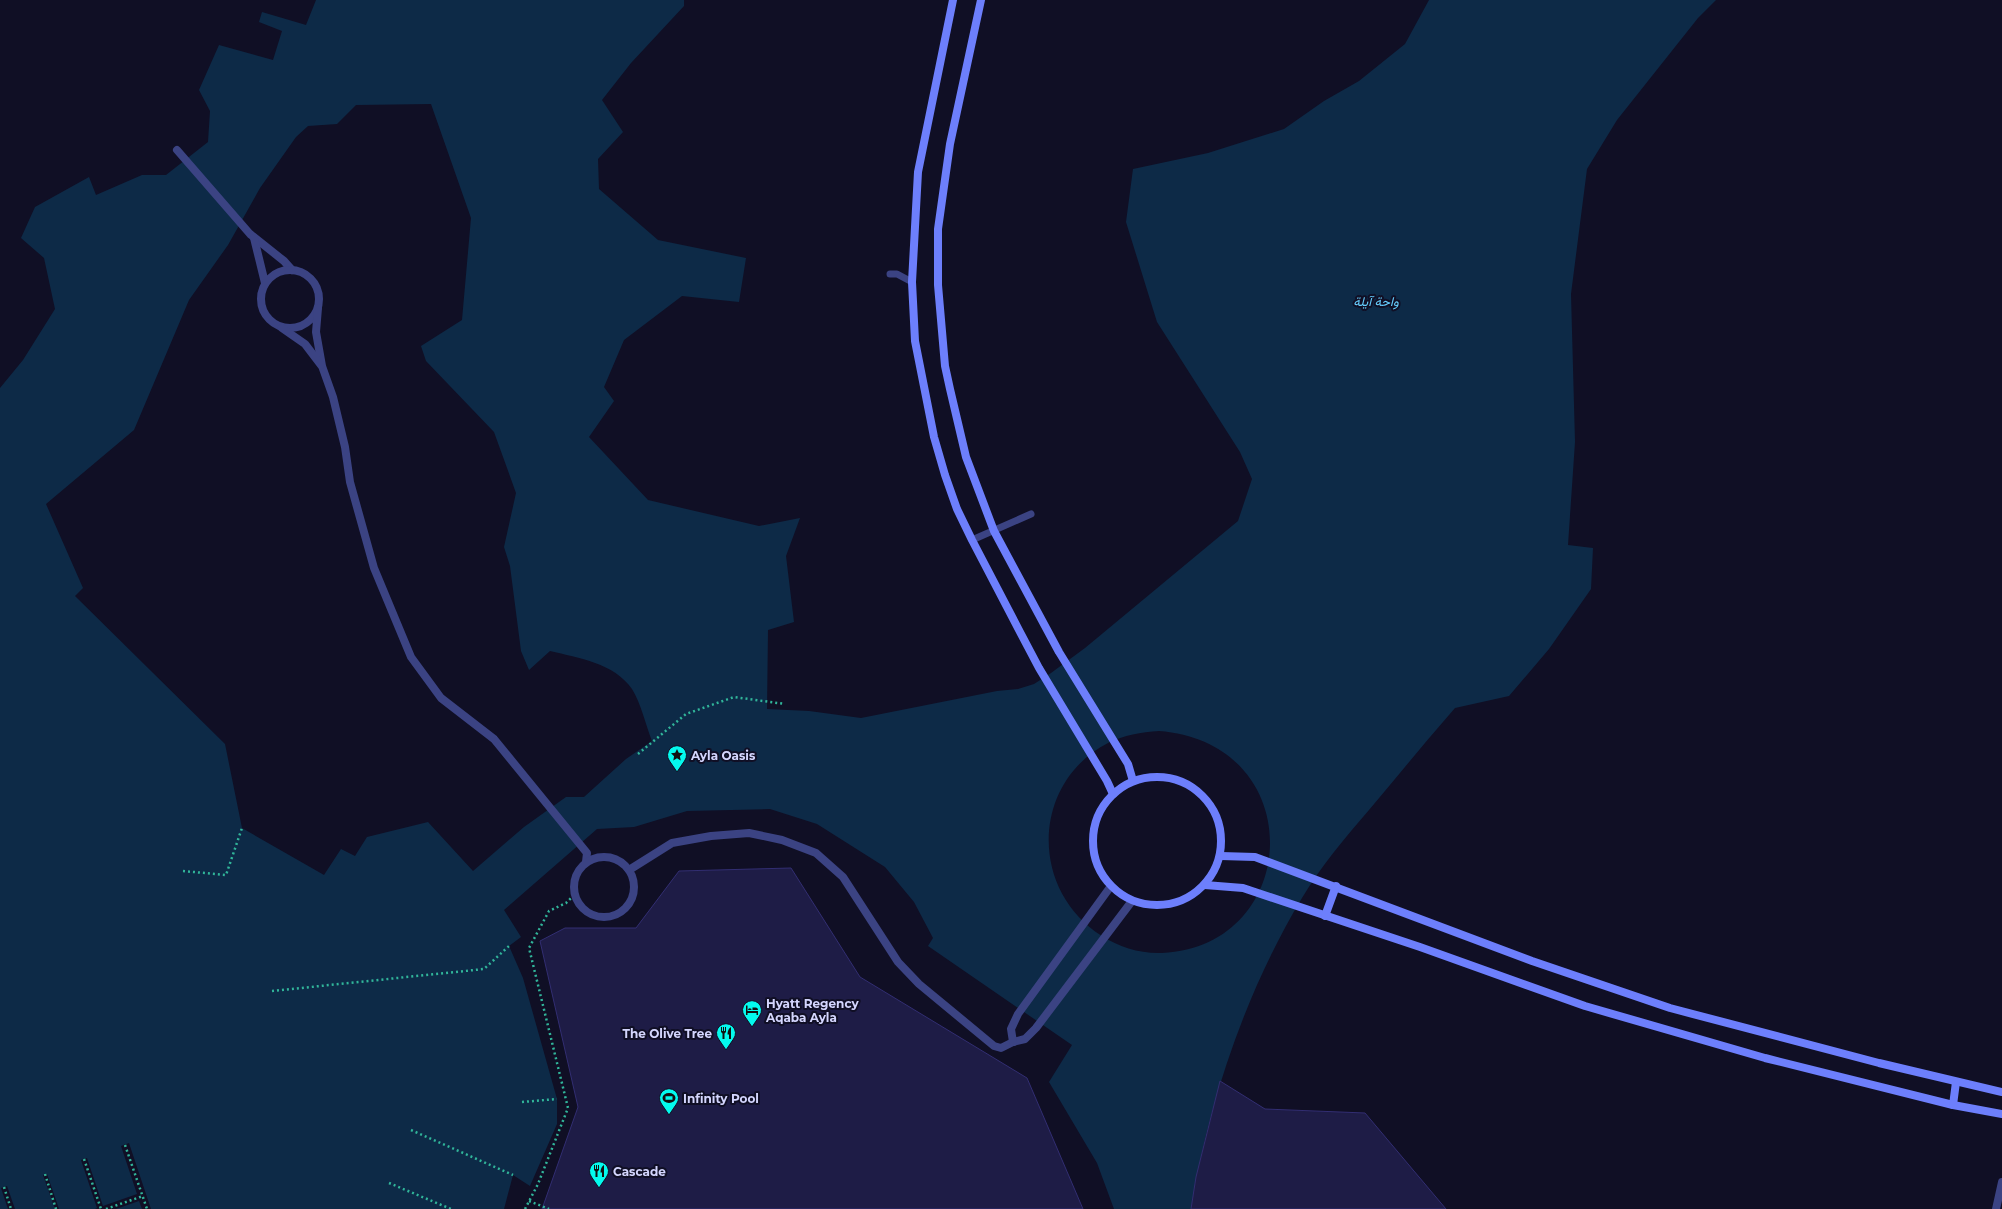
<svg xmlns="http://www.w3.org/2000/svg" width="2002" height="1209" font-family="Montserrat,Vazirmatn,sans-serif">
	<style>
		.water { fill: #0d2a47; fill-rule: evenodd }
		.pier { fill: #100f25 }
		.building { fill: #1e1c46; stroke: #322e72 }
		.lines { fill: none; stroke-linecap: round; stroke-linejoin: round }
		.path { stroke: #31b59a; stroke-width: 2.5; stroke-dasharray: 2 3; stroke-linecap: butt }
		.lane { stroke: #3b4383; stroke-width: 7 }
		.street { stroke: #3b4383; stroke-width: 8 }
		.secondary { stroke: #6d7ffc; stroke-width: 8 }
		.labels { text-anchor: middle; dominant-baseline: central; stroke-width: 4; stroke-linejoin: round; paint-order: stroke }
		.poi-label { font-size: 12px; font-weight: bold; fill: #d4d6fe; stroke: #100f25; text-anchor: start }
		.water-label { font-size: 13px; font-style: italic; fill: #64ccfc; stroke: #100f25 }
	</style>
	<rect width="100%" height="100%" fill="#100f25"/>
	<!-- water -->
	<path class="water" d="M 316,0 L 684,0 L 684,6 L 631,63 L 602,100 L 623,132 L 598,159 L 599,189 L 658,240 L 746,258 L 739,302 L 682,296 L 624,340 L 604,387 L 614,401 L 589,437 L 648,500 L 759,526 L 800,518 L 786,556 L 794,622 L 768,630 L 767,709 L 809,711 L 861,718 L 997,691 L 1018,689 L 1034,684 L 1051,673 L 1085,648 L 1238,521 L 1252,479 L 1240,452 L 1157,322 L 1126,222 L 1133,169 L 1208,153 L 1284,129 L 1324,101 L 1359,81 L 1405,44 L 1429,0 L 1716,0 L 1698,18 L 1617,120 L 1587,169 L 1571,294 L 1575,442 L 1568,545 L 1593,548 L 1591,589 L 1549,649 L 1509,696 L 1455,708 L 1449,715 C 1422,746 1396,778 1369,810 C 1345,838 1321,866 1302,898 C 1246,991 1208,1103 1191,1209 L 1114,1209 L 1097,1163 L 1049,1082 L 1072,1045 L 928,946 L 933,938 L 914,902 L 885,867 L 817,824 L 770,809 L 687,811 L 634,827 L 597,829 L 504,910 L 521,937 L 509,946 L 523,978 L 557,1099 L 557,1124 L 530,1186 L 513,1175 L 504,1209 L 0,1209 L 0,388 L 23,360 L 55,309 L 44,258 L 21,238 L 35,207 L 89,177 L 96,195 L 142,175 L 166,175 L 208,142 L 210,111 L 199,90 L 219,45 L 273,60 L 282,31 L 259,22 L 262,12 L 306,25 ZM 431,104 L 471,218 L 462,320 L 421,346 L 426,361 L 494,432 L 516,493 L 504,547 L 510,566 L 521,651 L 529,670 L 550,651 C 579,658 614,663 632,689 C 641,703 646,726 652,741 L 626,759 L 584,797 L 566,797 L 524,827 L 473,871 L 428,822 L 367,837 L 355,856 L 341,849 L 324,875 L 242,828 L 225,744 L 75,596 L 83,588 L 46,504 L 134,430 L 189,300 L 228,245 L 260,188 L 296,137 L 308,126 L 337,124 L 356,105 ZM 1159,731 C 1311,743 1302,947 1162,953 C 1141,954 1119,947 1102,936 C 1029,890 1031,783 1108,743 C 1124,735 1141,732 1159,731 Z"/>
	<!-- pier -->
	<g class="pier">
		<polygon points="129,1143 151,1209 142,1209 139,1201 116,1209 95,1209 97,1208 81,1160 87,1158 103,1206 137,1194 121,1146"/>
		<polygon points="47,1174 59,1209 55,1209 43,1175"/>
		<polygon points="7,1186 15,1209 8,1209 1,1188"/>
	</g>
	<!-- building -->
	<g class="building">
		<polygon points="791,868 860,977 1027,1078 1083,1209 542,1209 578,1107 540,941 565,928 636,928 679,871"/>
		<polygon points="1220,1081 1265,1109 1365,1113 1446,1209 1191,1209 1196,1177"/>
	</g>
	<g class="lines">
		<!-- path -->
		<g class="path">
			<polyline points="638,754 686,714 734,697 785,704"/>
			<polyline points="183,871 226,875 242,828"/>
			<polyline points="272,991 484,969 509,946"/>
			<polyline points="522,1102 557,1099"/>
			<polyline points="411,1130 513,1175"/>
			<polyline points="125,1145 147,1209"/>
			<polyline points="84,1159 101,1209"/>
			<polyline points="45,1174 56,1209"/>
			<polyline points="389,1183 451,1209"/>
			<polyline points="4,1187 11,1209"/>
			<polyline points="529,1201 549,1209"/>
			<polyline points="106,1209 143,1196"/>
			<polyline points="525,1209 538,1184 568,1108 529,948 549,911 566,903 573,896"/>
		</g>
		<!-- lane -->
		<g class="lane">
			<polyline points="890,274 897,274 912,282"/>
			<polyline points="972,540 1031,514"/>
		</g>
		<!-- street -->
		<g class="street">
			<polyline points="177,150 250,234 284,261 292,270"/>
			<polyline points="254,238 265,283"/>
			<circle cx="290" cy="299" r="29"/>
			<polyline points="318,308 316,332 322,366 333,397 345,447 350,482 374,568 411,657 441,698 494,739 587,853 586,862"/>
			<polyline points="282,328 305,344 321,365"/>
			<circle cx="604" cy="887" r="30"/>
			<polyline points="629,870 672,843 711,836 749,833 782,840 816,853 843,877 898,962 919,984 994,1046 1001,1048 1013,1042 1025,1039 1036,1028 1132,901"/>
			<polyline points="1013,1042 1011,1029 1018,1014 1111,886"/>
			<polyline points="1996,1209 2002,1182"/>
		</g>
		<!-- secondary -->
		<g class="secondary">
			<polyline points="953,0 918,172 912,282 915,341 934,437 945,475 957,509 972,540 1020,632 1039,668 1107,781 1113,794"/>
			<polyline points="981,0 950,144 938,229 938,285 945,366 950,389 966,457 994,531 1059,652 1128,764 1133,781"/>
			<circle cx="1157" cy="841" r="64"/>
			<polyline points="1221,856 1255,857 1532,961 1670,1008 1879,1063 2002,1092"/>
			<polyline points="1205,885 1243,888 1420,947 1585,1006 1765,1058 1953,1105 2002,1114"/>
			<polyline points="1325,916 1336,886"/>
			<polyline points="1953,1105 1956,1082"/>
		</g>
	</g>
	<!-- icons -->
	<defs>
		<symbol id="sight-pin" viewBox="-11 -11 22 30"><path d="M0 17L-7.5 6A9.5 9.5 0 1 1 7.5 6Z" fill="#04faee" stroke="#100f25"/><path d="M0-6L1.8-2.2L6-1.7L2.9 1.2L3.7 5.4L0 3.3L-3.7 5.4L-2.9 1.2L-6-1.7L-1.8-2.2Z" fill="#111"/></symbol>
		<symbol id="hotel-pin" viewBox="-11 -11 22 30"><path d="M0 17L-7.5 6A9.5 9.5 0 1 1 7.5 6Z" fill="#04faee" stroke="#100f25"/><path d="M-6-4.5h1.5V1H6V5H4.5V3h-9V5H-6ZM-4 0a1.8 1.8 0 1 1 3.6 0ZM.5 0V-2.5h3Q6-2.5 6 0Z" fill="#111"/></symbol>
		<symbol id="restaurant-pin" viewBox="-11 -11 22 30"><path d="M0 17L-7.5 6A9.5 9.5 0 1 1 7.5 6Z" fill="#04faee" stroke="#100f25"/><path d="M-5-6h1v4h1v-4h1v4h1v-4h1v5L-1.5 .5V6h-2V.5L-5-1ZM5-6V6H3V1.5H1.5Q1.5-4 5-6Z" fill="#111"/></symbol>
		<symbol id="stadium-pin" viewBox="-11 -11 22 30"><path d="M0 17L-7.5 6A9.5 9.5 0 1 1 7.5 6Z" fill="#04faee" stroke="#100f25"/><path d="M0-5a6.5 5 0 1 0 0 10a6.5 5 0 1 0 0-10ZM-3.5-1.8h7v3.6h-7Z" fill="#111"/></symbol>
	</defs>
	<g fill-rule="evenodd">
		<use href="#sight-pin" x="666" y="744" width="22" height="30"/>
		<use href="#hotel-pin" x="741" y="999" width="22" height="30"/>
		<use href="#restaurant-pin" x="715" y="1022" width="22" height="30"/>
		<use href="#stadium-pin" x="658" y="1087" width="22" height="30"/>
		<use href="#restaurant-pin" x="588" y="1160" width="22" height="30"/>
	</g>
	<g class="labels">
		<!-- poi labels -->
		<g class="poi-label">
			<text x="691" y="755">Ayla Oasis</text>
			<text x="766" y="1003">Hyatt Regency<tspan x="766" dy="14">Aqaba Ayla</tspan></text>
			<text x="712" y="1033" text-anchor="end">The Olive Tree</text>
			<text x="683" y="1098">Infinity Pool</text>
			<text x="613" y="1171">Cascade</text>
		</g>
		<!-- water labels -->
		<g class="water-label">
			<text x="1376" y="301">واحة آيلة</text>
		</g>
	</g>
</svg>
